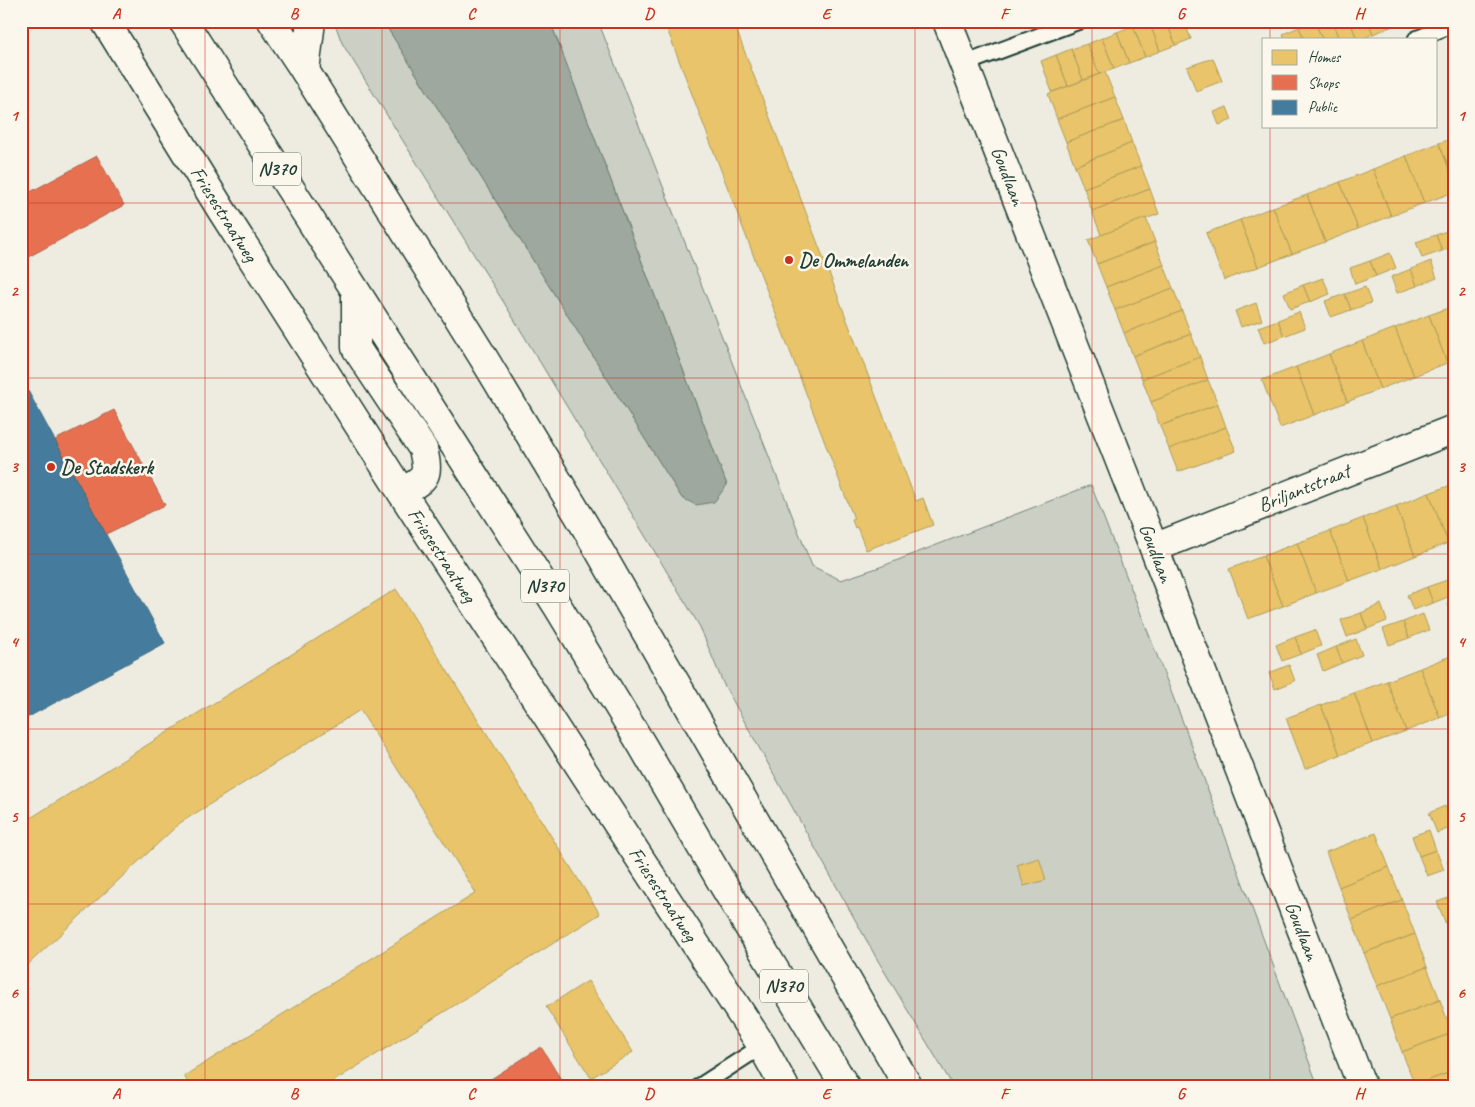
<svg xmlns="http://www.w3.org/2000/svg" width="1475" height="1107" font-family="Caveat,sans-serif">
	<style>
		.green { fill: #cbcfc4; stroke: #75867c }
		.water { fill: #9fa89f; stroke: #6c7d74 }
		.homes { fill: #e9c46a; stroke: #ac9c5a }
		.shops { fill: #e76f51; stroke: #ab6048 }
		.public { fill: #457b9d; stroke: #3a687e }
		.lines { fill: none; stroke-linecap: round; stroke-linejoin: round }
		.lane-casing { stroke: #1f3d34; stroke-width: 19 }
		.street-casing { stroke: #1f3d34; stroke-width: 31 }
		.secondary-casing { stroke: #1f3d34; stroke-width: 31 }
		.highway-casing { stroke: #1f3d34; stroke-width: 31 }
		.lane { stroke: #fbf7ec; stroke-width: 15 }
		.street { stroke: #fbf7ec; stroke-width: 28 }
		.secondary { stroke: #fbf7ec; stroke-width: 28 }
		.highway { stroke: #fbf7ec; stroke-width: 28 }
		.grid { fill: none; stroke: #c8321e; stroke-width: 1; stroke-opacity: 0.55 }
		.poi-dot { fill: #c8321e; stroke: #fbf7ec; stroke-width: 2 }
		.labels { text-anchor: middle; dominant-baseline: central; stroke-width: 5; stroke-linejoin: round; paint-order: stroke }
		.shield { fill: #fbf7ec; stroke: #61756b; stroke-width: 1 }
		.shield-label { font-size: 19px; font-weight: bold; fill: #1f3d34 }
		.street-label { font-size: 20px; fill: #1f3d34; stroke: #fbf7ec }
		.poi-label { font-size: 20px; font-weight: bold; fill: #1f3d34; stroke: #fbf7ec; text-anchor: start }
		.neatline { fill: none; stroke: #c8321e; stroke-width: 2 }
		.grid-label { font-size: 16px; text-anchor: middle; font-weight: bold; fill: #c8321e }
	</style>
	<rect width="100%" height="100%" fill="#eeece1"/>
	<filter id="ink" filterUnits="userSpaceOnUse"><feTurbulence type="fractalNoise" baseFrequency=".02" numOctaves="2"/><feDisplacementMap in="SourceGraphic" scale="10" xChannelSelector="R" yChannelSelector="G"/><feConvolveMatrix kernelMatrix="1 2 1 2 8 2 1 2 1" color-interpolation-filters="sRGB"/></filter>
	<g filter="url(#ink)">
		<!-- green -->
		<polygon class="green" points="334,21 383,21 682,498 727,485 550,21 598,21 812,566 841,580 880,567 1091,485 1184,725 1318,1086 953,1086 877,959 723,683 700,627 690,610 506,306 342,43"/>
		<!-- water -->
		<polygon class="water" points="383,21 550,21 727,485 714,502 696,505 682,498"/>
		<!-- homes -->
		<g class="homes">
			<polygon points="664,21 733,21 916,501 923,498 933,525 866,550 857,527 855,528 852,520 854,519"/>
			<polygon points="1145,21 1149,21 1160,51 1145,57 1133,26"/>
			<polygon points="1149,21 1166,21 1176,45 1160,51"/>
			<polygon points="1166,21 1184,21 1191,39 1176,45"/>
			<polygon points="1332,21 1339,39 1322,39 1315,22"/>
			<polygon points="1332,21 1350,21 1357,39 1339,39"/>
			<polygon points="1350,21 1368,21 1373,34 1362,39 1357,39"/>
			<polygon points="1368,21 1386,21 1388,28 1373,34"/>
			<polygon points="1386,21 1403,21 1404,22 1388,28"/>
			<polygon points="1315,22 1322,39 1304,39 1299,27"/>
			<polygon points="1133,26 1145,57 1129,63 1117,32"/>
			<polygon points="1299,27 1304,39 1285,39 1283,34"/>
			<polygon points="1117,32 1129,63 1114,69 1102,38"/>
			<polygon points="1102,38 1114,69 1099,74 1087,44"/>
			<polygon points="1087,44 1099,74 1083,80 1071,49"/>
			<polygon points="1071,49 1083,80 1068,86 1056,55"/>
			<polygon points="1056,55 1068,86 1052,92 1041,61"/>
			<polygon points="1213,58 1222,81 1196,91 1187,67"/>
			<polygon points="1105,72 1115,97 1057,119 1048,94"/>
			<polygon points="1115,97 1124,120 1066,142 1057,119"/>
			<polygon points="1227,107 1232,120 1219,125 1214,112"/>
			<polygon points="1124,120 1132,143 1075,166 1066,142"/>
			<polygon points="1454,138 1454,182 1439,143"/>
			<polygon points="1132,143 1141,166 1084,188 1075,166"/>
			<polygon points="1439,143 1454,182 1454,192 1424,203 1406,156"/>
			<polygon points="1406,156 1424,203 1391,216 1373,169"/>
			<polygon points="1141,166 1150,189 1092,211 1084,188"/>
			<polygon points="1373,169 1391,216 1358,229 1340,182"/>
			<polygon points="1340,182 1358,229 1325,242 1307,195"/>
			<polygon points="1150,189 1159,214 1101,235 1092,211"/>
			<polygon points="1307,195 1325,242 1292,254 1273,207"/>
			<polygon points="1273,207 1292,254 1258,267 1240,220"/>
			<polygon points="1146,218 1155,242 1097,264 1088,240"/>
			<polygon points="1240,220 1258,267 1224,280 1206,233"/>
			<polygon points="1454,228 1454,246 1442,251 1436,235"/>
			<polygon points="1436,235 1442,251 1422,258 1416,242"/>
			<polygon points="1155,242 1164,265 1106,287 1097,264"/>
			<polygon points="1390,253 1396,268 1376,276 1370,261"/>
			<polygon points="1370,261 1376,276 1355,284 1350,268"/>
			<polygon points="1431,261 1437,278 1417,286 1411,269"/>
			<polygon points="1164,265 1173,288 1115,310 1106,287"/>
			<polygon points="1411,269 1417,286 1397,293 1391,277"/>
			<polygon points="1323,278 1330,294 1310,302 1303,285"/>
			<polygon points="1303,285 1310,302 1290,309 1284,293"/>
			<polygon points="1365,287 1371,303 1351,310 1345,294"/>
			<polygon points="1173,288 1182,311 1124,333 1115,310"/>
			<polygon points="1345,294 1351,310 1331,317 1325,301"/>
			<polygon points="1256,303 1262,320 1241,327 1235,311"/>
			<polygon points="1454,306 1454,360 1447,363 1429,315"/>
			<polygon points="1182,311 1191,334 1133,356 1124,333"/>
			<polygon points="1299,312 1305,328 1284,336 1278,320"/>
			<polygon points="1429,315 1447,363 1414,376 1395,328"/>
			<polygon points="1278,320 1284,336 1264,343 1258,327"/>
			<polygon points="1395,328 1414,376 1380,389 1362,341"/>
			<polygon points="1191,334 1200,357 1142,379 1133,356"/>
			<polygon points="1362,341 1380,389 1347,402 1329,354"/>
			<polygon points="1329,354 1347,402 1314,415 1296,367"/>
			<polygon points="1200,357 1208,380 1151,402 1142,379"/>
			<polygon points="1296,367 1314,415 1280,428 1262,380"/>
			<polygon points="1208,380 1218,404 1160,426 1151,402"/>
			<polygon points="1218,404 1226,427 1169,449 1160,426"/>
			<polygon points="1226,427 1236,451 1178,472 1169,449"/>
			<polygon points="1454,484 1454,541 1448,543 1429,493"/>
			<polygon points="1429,493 1448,543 1415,556 1396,506"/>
			<polygon points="1396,506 1415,556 1382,569 1363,518"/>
			<polygon points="1363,518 1382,569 1349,581 1330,531"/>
			<polygon points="1330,531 1349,581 1316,593 1297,543"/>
			<polygon points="1297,543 1316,593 1283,606 1263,556"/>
			<polygon points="1263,556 1283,606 1248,619 1229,569"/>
			<polygon points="1447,580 1453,595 1433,603 1427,587"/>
			<polygon points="1427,587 1433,603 1413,610 1407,595"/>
			<polygon points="396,589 600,914 326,1086 190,1086 184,1076 476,893 360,710 180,823 21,971 21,824"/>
			<polygon points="1454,602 1454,618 1448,604"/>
			<polygon points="1381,604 1387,621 1367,629 1361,613"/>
			<polygon points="1361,613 1367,629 1347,637 1341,620"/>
			<polygon points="1423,614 1429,630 1409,638 1403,622"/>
			<polygon points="1403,622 1409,638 1389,645 1383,629"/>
			<polygon points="1315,630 1321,646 1301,654 1295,637"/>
			<polygon points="1295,637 1301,654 1282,661 1276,645"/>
			<polygon points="1356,639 1362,655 1342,663 1336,647"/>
			<polygon points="1336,647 1342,663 1323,671 1317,655"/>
			<polygon points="1453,655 1454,712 1440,718 1420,668"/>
			<polygon points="1289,665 1295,681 1275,689 1269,673"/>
			<polygon points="1420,668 1440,718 1406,731 1387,681"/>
			<polygon points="1387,681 1406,731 1373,743 1354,693"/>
			<polygon points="1354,693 1373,743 1340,755 1321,705"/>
			<polygon points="1321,705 1340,755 1305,769 1286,718"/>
			<polygon points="1445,806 1453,827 1437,833 1429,813"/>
			<polygon points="1429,830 1436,850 1419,856 1412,836"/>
			<polygon points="1376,833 1389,867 1339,887 1326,852"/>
			<polygon points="1436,850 1444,870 1427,876 1419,856"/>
			<polygon points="1039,858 1046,880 1024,886 1017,865"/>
			<polygon points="1454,858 1454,878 1447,861"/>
			<polygon points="1389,867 1402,900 1352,920 1339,887"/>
			<polygon points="1454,896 1454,919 1445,922 1437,902"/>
			<polygon points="1402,900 1415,934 1364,953 1352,920"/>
			<polygon points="1454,919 1454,942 1453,943 1445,922"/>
			<polygon points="1415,934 1427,967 1377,986 1364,953"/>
			<polygon points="1427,967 1440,1000 1390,1019 1377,986"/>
			<polygon points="588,981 633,1052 591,1078 546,1007"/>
			<polygon points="1440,1000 1452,1033 1402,1052 1390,1019"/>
			<polygon points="1452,1033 1454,1037 1454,1071 1415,1085 1402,1052"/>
			<polygon points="1454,1071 1454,1086 1415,1086 1415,1085"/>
		</g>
		<!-- shops -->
		<g class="shops">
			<polygon points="97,156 124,205 21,261 21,197"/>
			<polygon points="114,410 165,505 106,534 55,440"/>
			<polygon points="541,1047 565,1086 480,1086"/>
		</g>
		<!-- public -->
		<polygon class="public" points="21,378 165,643 21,721"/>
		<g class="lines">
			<defs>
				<g id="lane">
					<polyline points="1416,39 1454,24"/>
					<polyline points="964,64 1079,21"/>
					<polyline points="700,1086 762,1046"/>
				</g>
				<g id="street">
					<polyline points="105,21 222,211 402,493 762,1046 784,1086"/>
					<polyline points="947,21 1154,548 1362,1086"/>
					<polyline points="1154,548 1454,429"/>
				</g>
				<polyline id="secondary" points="305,71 311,21"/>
				<g id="highway">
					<polyline points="183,21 558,607 642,745 724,886 845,1086"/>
					<polyline points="272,21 305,71 483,357 585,526 908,1086"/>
					<path d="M 356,293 L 356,348 L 423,449 C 430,479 425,477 402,493"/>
				</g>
			</defs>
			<!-- lane casing -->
			<use href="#lane" class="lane-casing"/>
			<!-- street casing -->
			<use href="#street" class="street-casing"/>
			<!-- secondary casing -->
			<use href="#secondary" class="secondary-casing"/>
			<!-- highway casing -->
			<use href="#highway" class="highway-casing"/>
			<!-- lane -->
			<use href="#lane" class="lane"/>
			<!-- street -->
			<use href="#street" class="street"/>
			<!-- secondary -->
			<use href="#secondary" class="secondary"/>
			<!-- highway -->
			<use href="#highway" class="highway"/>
		</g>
	</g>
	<!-- grid -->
	<path class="grid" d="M 205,21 L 205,1086M 382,21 L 382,1086M 560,21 L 560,1086M 738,21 L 738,1086M 915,21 L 915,1086M 1092,21 L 1092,1086M 1270,21 L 1270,39M 1270,126 L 1270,1086M 21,203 L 1454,203M 21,378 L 1454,378M 21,554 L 1454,554M 21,729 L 1454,729M 21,904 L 1454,904"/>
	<!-- markers -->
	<g class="poi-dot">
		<circle cx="789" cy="260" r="5"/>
		<circle cx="51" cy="467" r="5"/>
	</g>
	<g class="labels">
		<!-- shield labels -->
		<g class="shield">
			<rect x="253" y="152.5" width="48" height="33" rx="4"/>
			<rect x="521" y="569.5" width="48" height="33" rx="4"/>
			<rect x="760" y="969.5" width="48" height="33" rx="4"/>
		</g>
		<g class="shield-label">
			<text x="277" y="169">N370</text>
			<text x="545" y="586">N370</text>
			<text x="784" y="986">N370</text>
		</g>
		<!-- street labels -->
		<g class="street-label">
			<text transform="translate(1008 176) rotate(69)">Goudlaan</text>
			<text transform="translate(224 214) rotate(58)">Friesestraatweg</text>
			<text transform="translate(1304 488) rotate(-22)">Briljantstraat</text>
			<text transform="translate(1156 553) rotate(69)">Goudlaan</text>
			<text transform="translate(442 555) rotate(57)">Friesestraatweg</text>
			<text transform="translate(663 894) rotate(57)">Friesestraatweg</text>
			<text transform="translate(1302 931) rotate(69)">Goudlaan</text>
		</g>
		<!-- poi labels -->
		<g class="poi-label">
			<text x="799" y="260">De Ommelanden</text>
			<text x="61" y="467">De Stadskerk</text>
		</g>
	</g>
	<!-- margin -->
	<rect width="1475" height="1107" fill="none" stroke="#fbf7ec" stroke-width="55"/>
	<!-- legend -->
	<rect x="1262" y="38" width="175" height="90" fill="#fbf7ec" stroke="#a3ada2"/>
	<rect x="1272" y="50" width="25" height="15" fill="#e9c46a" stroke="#a3ada2"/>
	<text x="1308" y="62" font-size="15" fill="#1f3d34">Homes</text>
	<rect x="1272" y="75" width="25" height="15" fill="#e76f51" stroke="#a3ada2"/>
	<text x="1308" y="88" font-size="15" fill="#1f3d34">Shops</text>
	<rect x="1272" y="100" width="25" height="15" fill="#457b9d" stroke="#a3ada2"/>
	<text x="1308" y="112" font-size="15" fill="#1f3d34">Public</text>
	<rect x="28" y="28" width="1420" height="1052" class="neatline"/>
	<g class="grid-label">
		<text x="116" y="19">A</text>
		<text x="294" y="19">B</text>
		<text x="471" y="19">C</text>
		<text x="649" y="19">D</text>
		<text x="826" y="19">E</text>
		<text x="1004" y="19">F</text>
		<text x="1181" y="19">G</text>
		<text x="1359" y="19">H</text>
		<text x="14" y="121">1</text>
		<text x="1461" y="121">1</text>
		<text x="14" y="296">2</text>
		<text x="1461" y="296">2</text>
		<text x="14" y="472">3</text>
		<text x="1461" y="472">3</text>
		<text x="14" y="647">4</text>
		<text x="1461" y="647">4</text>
		<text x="14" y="822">5</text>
		<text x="1461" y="822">5</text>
		<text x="14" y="998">6</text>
		<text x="1461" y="998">6</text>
		<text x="116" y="1099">A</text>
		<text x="294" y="1099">B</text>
		<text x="471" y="1099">C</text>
		<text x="649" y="1099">D</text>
		<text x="826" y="1099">E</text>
		<text x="1004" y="1099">F</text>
		<text x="1181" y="1099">G</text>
		<text x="1359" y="1099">H</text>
	</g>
</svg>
